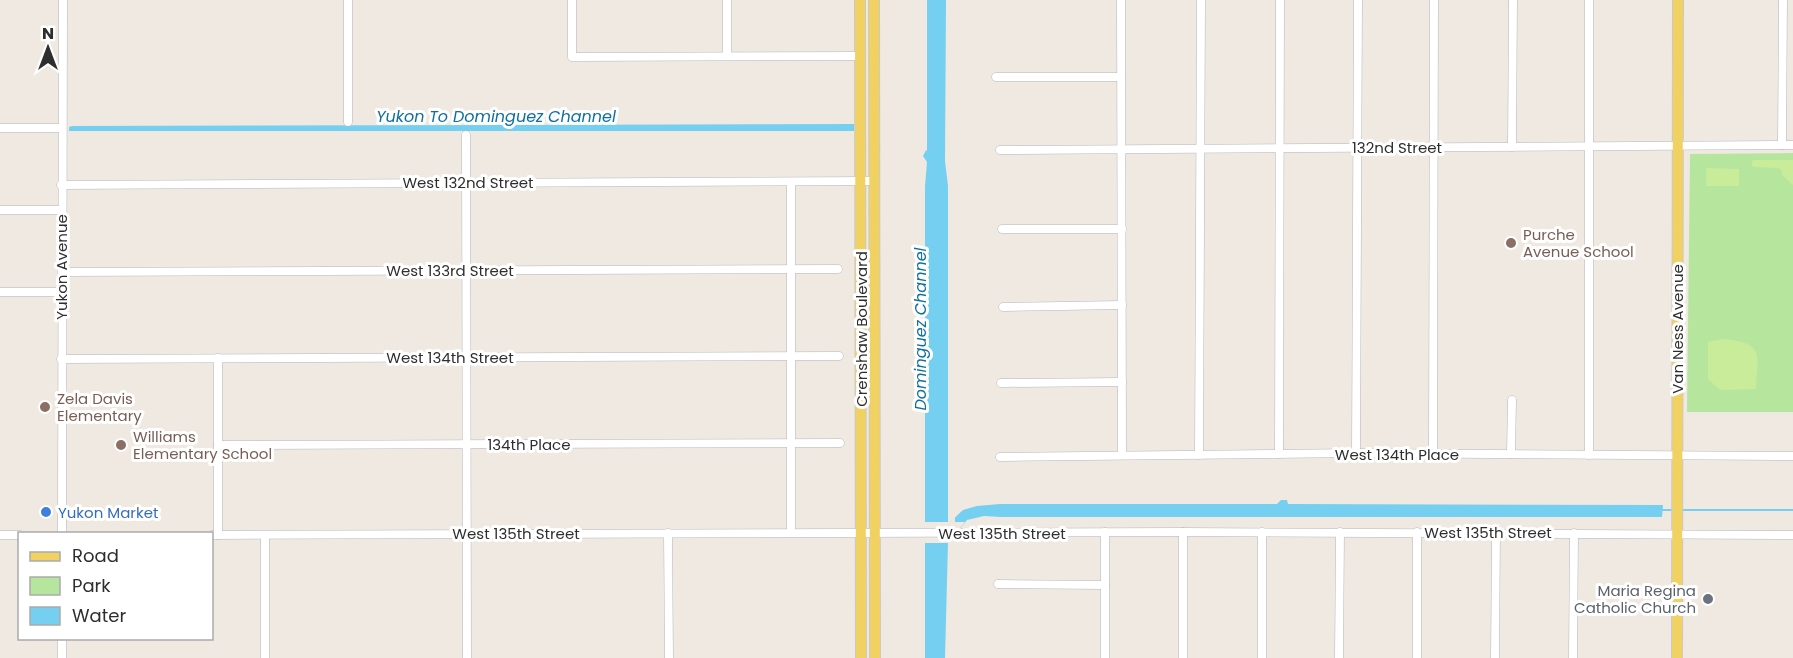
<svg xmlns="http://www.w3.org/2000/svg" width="1793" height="658" font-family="Poppins,sans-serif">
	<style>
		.green { fill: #b6e59e }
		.pitch { fill: #c9ec9a }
		.water { fill: #75cff0 }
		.pier { fill: #efe9e1 }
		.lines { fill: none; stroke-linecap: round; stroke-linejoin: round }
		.stream { stroke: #75cff0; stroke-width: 2 }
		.minor-casing { stroke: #b4b7c1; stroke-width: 9 }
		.major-casing { stroke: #c9c9c9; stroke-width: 12 }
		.minor { stroke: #fff; stroke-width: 8 }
		.major { stroke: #f2d163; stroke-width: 10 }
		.education-dot { fill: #8d6e63; stroke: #fff; stroke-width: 2 }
		.shop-dot { fill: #3f7fe0; stroke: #fff; stroke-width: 2 }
		.worship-dot { fill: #6b7280; stroke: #fff; stroke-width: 2 }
		.labels { text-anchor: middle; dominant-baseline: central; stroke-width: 6; stroke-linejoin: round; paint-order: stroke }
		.street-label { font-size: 15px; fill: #2e2e2e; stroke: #fff }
		.education-label { font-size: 15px; fill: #785e54; stroke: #fff; text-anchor: start }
		.shop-label { font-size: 15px; fill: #366cbe; stroke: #fff; text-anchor: start }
		.worship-label { font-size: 15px; fill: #5b616d; stroke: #fff; text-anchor: end }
		.water-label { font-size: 16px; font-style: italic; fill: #0d6fa3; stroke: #fff }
	</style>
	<rect width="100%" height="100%" fill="#efe9e1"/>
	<!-- green -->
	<polygon class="green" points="1793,153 1793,412 1687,412 1690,154"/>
	<!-- pitch -->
	<g class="pitch">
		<polygon points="1754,160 1793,160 1793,185 1782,175 1782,172 1779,168 1754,167 1752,166 1752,161"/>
		<polygon points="1706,168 1739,169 1739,186 1706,186"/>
		<path d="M 1724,339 C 1765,343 1758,355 1756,389 L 1720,390 L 1708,379 L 1708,342 Z"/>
	</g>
	<!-- water -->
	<g class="water">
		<polygon points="927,0 946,0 945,161 948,186 948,524 963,510 977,506 1000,504 1277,504 1281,500 1287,500 1288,504 1663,505 1662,517 1001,517 984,516 967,520 950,541 948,542 945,658 925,658 925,186 927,162 923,156 926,150 927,151"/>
		<polygon points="854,124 854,131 69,131 69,127 72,126"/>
	</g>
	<!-- pier -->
	<polygon class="pier" points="955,517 955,522 965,522 950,541 950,543 925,543 925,522 950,522"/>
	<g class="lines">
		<!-- stream -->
		<g class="stream">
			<polyline points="1661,510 1673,510"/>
			<polyline points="1682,510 1793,510"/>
		</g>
		<defs>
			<g id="minor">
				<polyline points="348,0 348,122"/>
				<polyline points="572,0 572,57 861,56"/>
				<polyline points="1121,0 1122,455"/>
				<polyline points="727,56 727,0"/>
				<polyline points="996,77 1121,77"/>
				<polyline points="0,128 62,128"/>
				<polyline points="466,135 467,658"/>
				<polyline points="1782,145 1783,0"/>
				<polyline points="1512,147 1513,0"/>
				<polyline points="1000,150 1793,145"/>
				<polyline points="791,182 791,532"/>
				<polyline points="61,185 875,181"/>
				<polyline points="0,210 62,210"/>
				<polyline points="1002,229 1122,229"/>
				<polyline points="62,272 838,269"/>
				<polyline points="0,292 62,292"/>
				<polyline points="1003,307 1122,305"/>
				<polyline points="218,358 218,535"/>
				<polyline points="61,359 839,356"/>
				<polyline points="1001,383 1122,382"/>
				<polyline points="218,445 840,443"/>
				<polyline points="1356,453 1358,0"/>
				<polyline points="1279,454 1280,0"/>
				<polyline points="1433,454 1434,0"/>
				<polyline points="1511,454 1512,400"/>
				<polyline points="1199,455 1201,0"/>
				<polyline points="1589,455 1589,0"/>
				<polyline points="1000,457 1356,453 1793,456"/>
				<polyline points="1417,532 1417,658"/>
				<polyline points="668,533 669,658"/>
				<polyline points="62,534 63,0"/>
				<polyline points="0,535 20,535"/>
				<polyline points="212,535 1183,532 1793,535"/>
				<polyline points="998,584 1105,585"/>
				<polyline points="62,658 62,638"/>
				<polyline points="265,658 265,535"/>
				<polyline points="1105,658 1105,532"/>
				<polyline points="1183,658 1183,532"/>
				<polyline points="1262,658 1262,532"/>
				<polyline points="1339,658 1340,532"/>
				<polyline points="1495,658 1496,532"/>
				<polyline points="1573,658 1574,533"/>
			</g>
			<g id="major">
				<polyline points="860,0 861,658"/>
				<polyline points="874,0 875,658"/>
				<polyline points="1677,658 1678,0"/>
			</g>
		</defs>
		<!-- minor casing -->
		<use href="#minor" class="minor-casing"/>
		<!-- major casing -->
		<use href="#major" class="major-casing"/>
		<!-- minor -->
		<use href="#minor" class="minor"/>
		<!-- major -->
		<use href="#major" class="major"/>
	</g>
	<!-- markers -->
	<g class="education-dot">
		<circle cx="1511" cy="243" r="6"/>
		<circle cx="45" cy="407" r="6"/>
		<circle cx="121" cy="445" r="6"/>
	</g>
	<circle class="shop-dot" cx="46" cy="512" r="6"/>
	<circle class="worship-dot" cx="1708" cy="599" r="6"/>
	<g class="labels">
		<!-- street labels -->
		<g class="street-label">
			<text x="1397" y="147">132nd Street</text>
			<text x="468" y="182">West 132nd Street</text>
			<text transform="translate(61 267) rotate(-90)">Yukon Avenue</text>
			<text x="450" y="270">West 133rd Street</text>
			<text transform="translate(861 329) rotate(-90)">Crenshaw Boulevard</text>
			<text transform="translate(1677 329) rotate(-90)">Van Ness Avenue</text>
			<text x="450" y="357">West 134th Street</text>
			<text x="529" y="444">134th Place</text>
			<text x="1397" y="454">West 134th Place</text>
			<text x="1488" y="532">West 135th Street</text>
			<text x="516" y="533">West 135th Street</text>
			<text x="1002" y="533">West 135th Street</text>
		</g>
		<!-- education labels -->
		<g class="education-label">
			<text x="1523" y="234">Purche<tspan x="1523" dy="17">Avenue School</tspan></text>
			<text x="57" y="398">Zela Davis<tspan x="57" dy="17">Elementary</tspan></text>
			<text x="133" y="436">Williams<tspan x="133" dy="17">Elementary School</tspan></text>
		</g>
		<!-- shop labels -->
		<g class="shop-label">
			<text x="58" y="512">Yukon Market</text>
		</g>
		<!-- worship labels -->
		<g class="worship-label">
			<text x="1696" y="590">Maria Regina<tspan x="1696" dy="17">Catholic Church</tspan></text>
		</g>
		<!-- water labels -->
		<g class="water-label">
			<text x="496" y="116">Yukon To Dominguez Channel</text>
			<text transform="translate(920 329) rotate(-90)">Dominguez Channel</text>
		</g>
	</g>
	<!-- legend -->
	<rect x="18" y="532" width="195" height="108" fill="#ffffff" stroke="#ababab" stroke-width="1.5"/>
	<rect x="30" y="552" width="30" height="9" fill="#f2d163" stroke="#ababab" stroke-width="1.5"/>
	<text x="72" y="562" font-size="18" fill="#2e2e2e">Road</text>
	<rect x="30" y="577" width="30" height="18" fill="#b6e59e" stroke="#ababab" stroke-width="1.5"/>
	<text x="72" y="592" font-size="18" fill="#2e2e2e">Park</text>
	<rect x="30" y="607" width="30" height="18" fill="#75cff0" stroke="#ababab" stroke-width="1.5"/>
	<text x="72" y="622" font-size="18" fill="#2e2e2e">Water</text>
	<!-- north arrow -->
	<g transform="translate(48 48)" stroke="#ffffff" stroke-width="4.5" paint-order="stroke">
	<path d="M0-4.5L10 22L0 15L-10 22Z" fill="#2e2e2e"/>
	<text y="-9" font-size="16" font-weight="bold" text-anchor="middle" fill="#2e2e2e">N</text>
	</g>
</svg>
